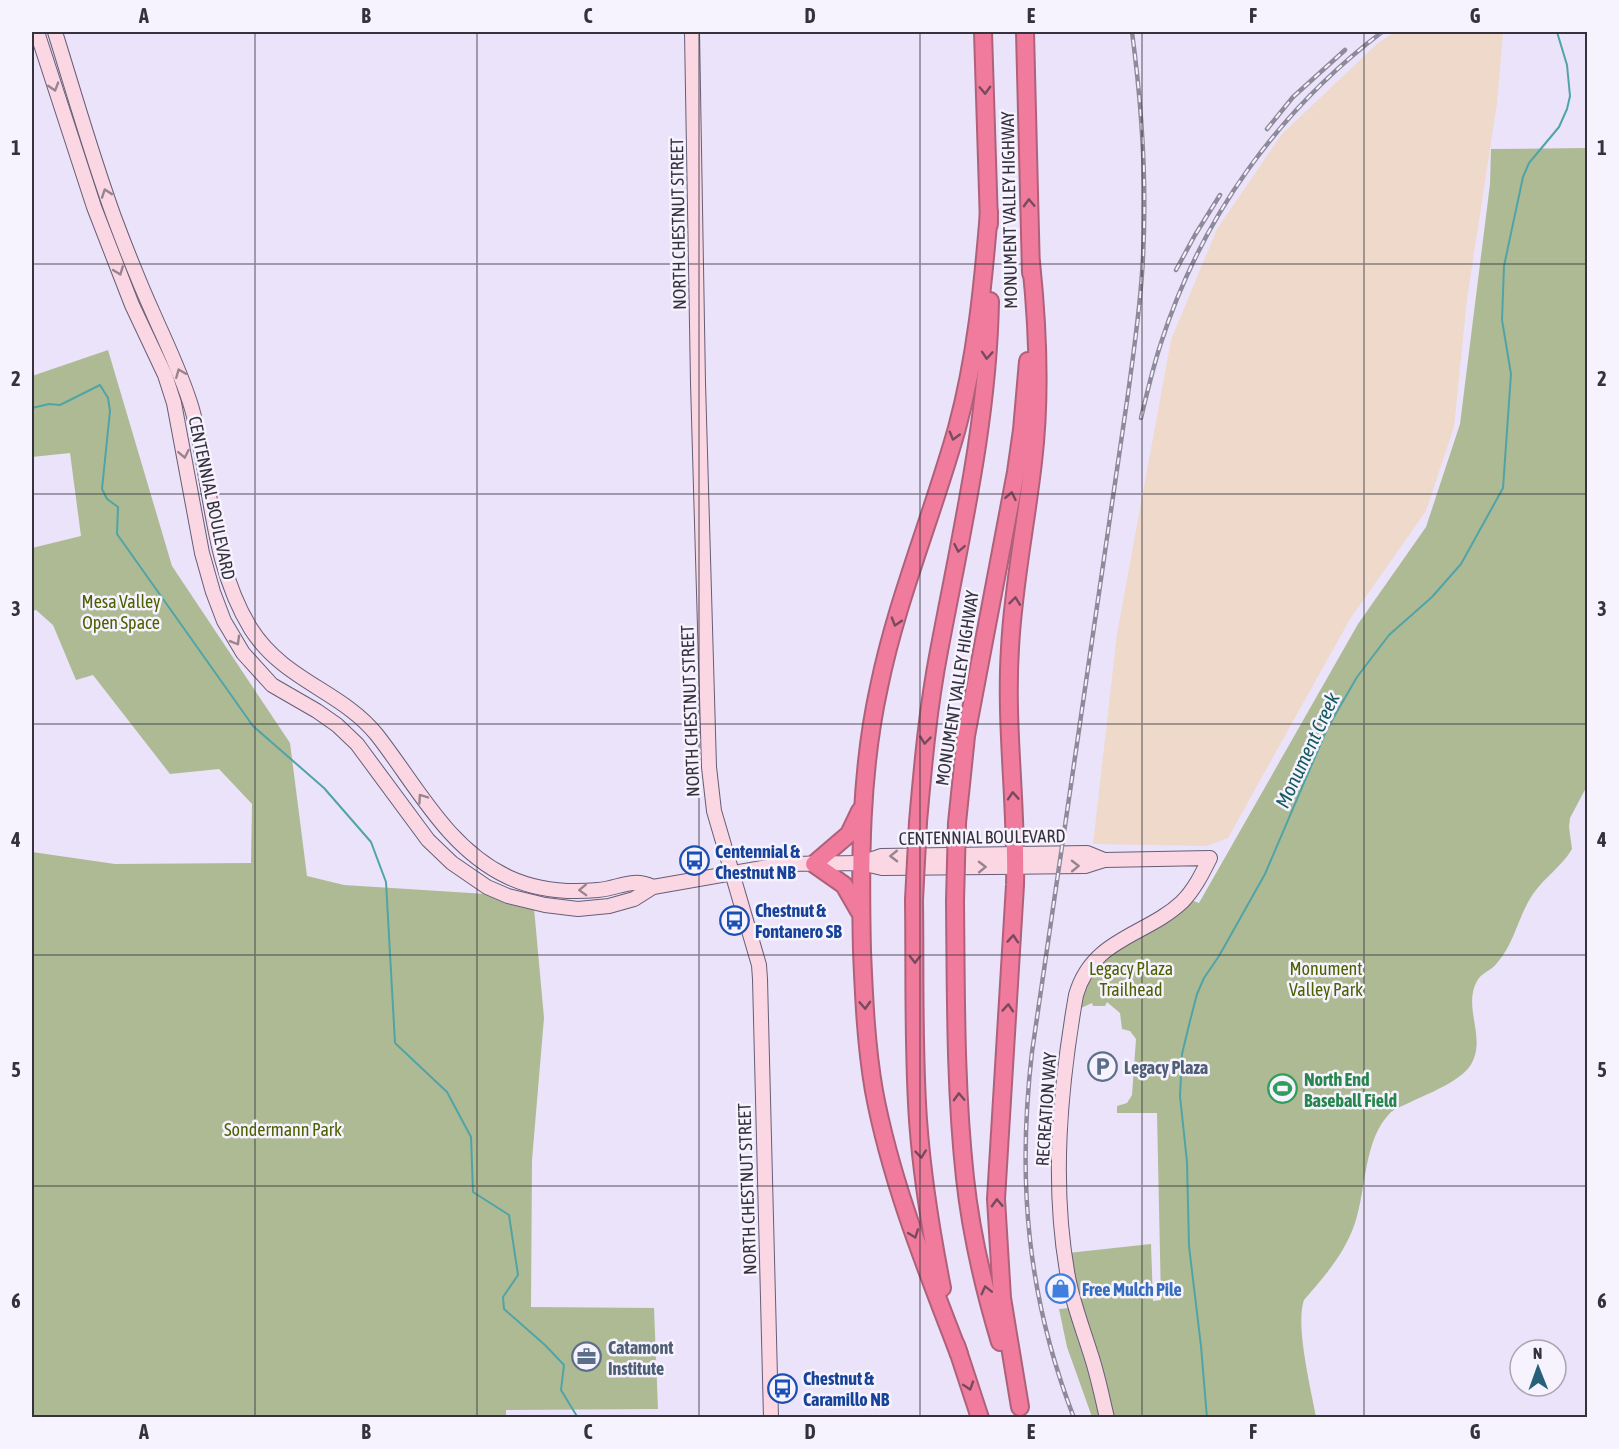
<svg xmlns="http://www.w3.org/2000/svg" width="1619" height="1449" font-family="'Asap Condensed',sans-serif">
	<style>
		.industrial { fill: #eed9cb }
		.green { fill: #aeba94 }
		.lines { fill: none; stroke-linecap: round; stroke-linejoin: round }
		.stream { stroke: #50a4a7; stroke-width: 2 }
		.secondary-casing { stroke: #665e77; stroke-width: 16 }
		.highway-casing { stroke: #af617b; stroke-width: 20 }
		.secondary { stroke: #fad7e2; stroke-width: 14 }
		.highway { stroke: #f07b9d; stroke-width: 16 }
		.rail-casing { stroke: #8f8a9b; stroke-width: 4.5 }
		.rail { stroke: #f6f2fe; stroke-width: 2; stroke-dasharray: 7; stroke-linecap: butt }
		.highway-bridge-casing { stroke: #af617b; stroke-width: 20; stroke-linecap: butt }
		.highway-bridge { stroke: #f07b9d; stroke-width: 16 }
		.oneway { stroke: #988490 }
		.oneway2 { stroke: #764b5f }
		.grid { fill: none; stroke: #35313d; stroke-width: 1.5; stroke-opacity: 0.55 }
		.labels { text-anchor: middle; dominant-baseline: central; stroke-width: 5; stroke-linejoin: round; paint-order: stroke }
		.street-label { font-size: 18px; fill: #35313d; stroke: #f6f2fe }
		.park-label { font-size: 18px; fill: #4d6000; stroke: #f6f2fe }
		.transit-label { font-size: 18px; font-weight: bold; fill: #164399; stroke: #f6f2fe; text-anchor: start }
		.service-label { font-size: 18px; font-weight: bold; fill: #4e5e75; stroke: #f6f2fe; text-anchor: start }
		.leisure-label { font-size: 18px; font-weight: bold; fill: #27864d; stroke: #f6f2fe; text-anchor: start }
		.shop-label { font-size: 18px; font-weight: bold; fill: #366cbe; stroke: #f6f2fe; text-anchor: start }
		.water-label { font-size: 20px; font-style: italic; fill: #145b5e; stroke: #f6f2fe }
		.neatline { fill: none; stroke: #35313d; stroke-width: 2 }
		.grid-label { font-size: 20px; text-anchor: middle; font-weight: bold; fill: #35313d }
	</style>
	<rect width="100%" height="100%" fill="#eae3fa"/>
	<!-- industrial -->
	<polygon class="industrial" points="1395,32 1502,32 1503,34 1497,103 1467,299 1454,427 1426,511 1350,619 1228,838 1206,846 1093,844 1117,634 1171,340 1217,229 1282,134 1378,43"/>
	<!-- green -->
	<g class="green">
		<path d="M 1587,148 L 1587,786 L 1570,818 L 1569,827 L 1572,849 C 1562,866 1544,878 1533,894 C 1518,916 1515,943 1497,963 C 1492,970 1481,973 1477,981 C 1462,1008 1488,1039 1470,1066 C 1456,1086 1412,1099 1391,1112 C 1363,1140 1367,1187 1355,1223 C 1345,1253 1325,1276 1304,1300 C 1295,1325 1311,1389 1316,1417 L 1092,1417 L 1067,1347 L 1059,1309 L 1079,1307 L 1068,1253 L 1151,1244 L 1153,1301 L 1161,1300 L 1157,1113 L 1117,1113 L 1117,1106 L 1127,1103 L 1132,1095 L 1136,1039 L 1130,1031 L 1122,1029 L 1120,1013 L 1107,1002 L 1105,1006 L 1093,1006 L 1092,1003 L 1079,1009 C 1081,1001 1082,990 1086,982 C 1108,944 1155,923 1191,900 L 1199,903 L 1358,624 L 1426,527 L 1460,424 L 1490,184 L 1491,149 Z"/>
		<polygon points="108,350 172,566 290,743 307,876 344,885 533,897 544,1018 532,1160 531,1307 654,1308 658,1409 506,1410 506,1418 32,1417 32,852 115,864 251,863 252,804 219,769 170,774 93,675 76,680 53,625 36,610 32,611 32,548 81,536 70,453 32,457 32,376"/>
	</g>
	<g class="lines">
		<!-- stream -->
		<g class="stream">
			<polyline points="32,408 49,404 60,405 100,385 108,398 110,411 102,489 107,499 118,507 117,534 253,726 324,788 371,842 386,882 395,1043 447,1092 471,1137 473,1192 509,1215 518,1275 503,1297 504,1309 545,1345 564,1365 561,1390 578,1418"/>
			<polyline points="1207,1418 1201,1346 1189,1246 1187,1162 1180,1096 1182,1054 1190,1021 1197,994 1204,978 1219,956 1265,874 1327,729 1357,677 1389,635 1432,597 1461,564 1503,488 1511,374 1502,320 1504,266 1523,177 1529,163 1559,127 1567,109 1570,96 1567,65 1557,32"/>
		</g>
		<defs>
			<g id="secondary">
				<path d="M 37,32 L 94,207 L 132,305 L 165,375 L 174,403 L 202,553 L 213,592 L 224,621 L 243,653 L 272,685 L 317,711 L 337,725 L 357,744 L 428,840 L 452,863 L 487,887 L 508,896 L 545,905 L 578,909 L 609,906 L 634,899 L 653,887 L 785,864 L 861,863 L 882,868 L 1085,866 L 1104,860 L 1210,858 C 1202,874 1194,890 1182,902 C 1146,936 1092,938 1076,995 C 1060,1087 1051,1184 1068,1277 C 1073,1304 1083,1329 1091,1355 C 1098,1376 1102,1397 1107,1418"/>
				<path d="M 55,32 C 74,93 92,156 114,217 C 126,249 139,282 153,313 C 167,345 182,375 192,409 C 212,481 210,563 251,629 C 284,681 342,691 377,735 C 417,786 447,848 508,877 C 536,890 568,893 598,890 C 620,888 632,877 653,887"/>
				<polyline points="692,32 698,383 709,767 714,811 759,965 760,979 771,1418"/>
				<polyline points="861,863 881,856 1087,853 1104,860"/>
			</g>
			<g id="highway">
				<polyline points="983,32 989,224"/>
				<polyline points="1025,32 1031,273"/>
				<path d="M 918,822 C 923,765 928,708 939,651 C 961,534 988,420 990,301"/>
				<polyline points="957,823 966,736 1016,472 1022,430 1028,361"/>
				<path d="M 914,900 C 915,974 913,1047 918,1120 C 922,1176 931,1232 942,1288"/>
				<path d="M 955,901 C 956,993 955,1086 965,1178 C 971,1233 984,1289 1000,1342"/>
				<polyline points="859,911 844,885 814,864 849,834 860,811"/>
				<polyline points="956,1345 980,1418"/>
				<path d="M 959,1354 C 926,1268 891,1182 874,1091 C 866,1045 864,998 862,951 C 860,863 860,773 879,687 C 897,599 933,514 957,428 C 976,358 983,285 989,212"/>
				<path d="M 1020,1407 L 1002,1298 L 996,1199 L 1015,885 C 1017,805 1005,727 1010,648 C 1013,586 1026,524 1033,462 C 1041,395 1038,329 1031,262"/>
			</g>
		</defs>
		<!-- secondary casing -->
		<use href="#secondary" class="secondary-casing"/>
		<!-- highway casing -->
		<use href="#highway" class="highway-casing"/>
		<!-- secondary -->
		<use href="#secondary" class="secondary"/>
		<!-- highway -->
		<use href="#highway" class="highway"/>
		<defs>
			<g id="rail">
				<polyline points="1267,129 1293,97 1345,50"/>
				<polyline points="1176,270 1195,235 1220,195"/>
				<path d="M 1141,418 C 1147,393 1153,367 1161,343 C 1201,218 1278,111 1382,32"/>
				<path d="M 1074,1418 C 1027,1296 1017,1181 1032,1052 L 1128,394 C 1134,349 1141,303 1143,257 C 1147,181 1142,107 1132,32"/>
			</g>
		</defs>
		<!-- rail casing -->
		<use href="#rail" class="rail-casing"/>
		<!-- rail -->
		<use href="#rail" class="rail"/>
		<defs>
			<g id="highway-bridge">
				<polyline points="914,900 918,822"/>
				<polyline points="955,901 957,823"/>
			</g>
		</defs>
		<!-- highway-bridge casing -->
		<use href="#highway-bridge" class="highway-bridge-casing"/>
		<!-- highway-bridge -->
		<use href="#highway-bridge" class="highway-bridge"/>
	</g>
	<!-- one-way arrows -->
	<defs><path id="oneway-chevron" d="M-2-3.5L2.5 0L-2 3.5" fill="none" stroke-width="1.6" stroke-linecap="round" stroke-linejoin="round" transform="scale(1.5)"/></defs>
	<g class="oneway">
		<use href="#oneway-chevron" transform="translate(54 87) rotate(73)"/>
		<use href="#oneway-chevron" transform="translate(106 193) rotate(-109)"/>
		<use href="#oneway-chevron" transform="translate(119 271) rotate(69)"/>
		<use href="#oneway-chevron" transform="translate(180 373) rotate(-112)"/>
		<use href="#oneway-chevron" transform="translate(184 454) rotate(79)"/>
		<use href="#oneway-chevron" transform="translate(236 641) rotate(60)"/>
		<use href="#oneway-chevron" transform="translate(422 798) rotate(-125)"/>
		<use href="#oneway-chevron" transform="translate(894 856) rotate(179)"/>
		<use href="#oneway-chevron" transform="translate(1075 866) rotate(-1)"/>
		<use href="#oneway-chevron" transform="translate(982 867) rotate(-1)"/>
		<use href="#oneway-chevron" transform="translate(583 890) rotate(178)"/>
	</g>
	<g class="oneway2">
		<use href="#oneway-chevron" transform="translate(985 90) rotate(88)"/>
		<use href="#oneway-chevron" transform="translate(1029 203) rotate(-92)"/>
		<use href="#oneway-chevron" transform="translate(987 355) rotate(94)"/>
		<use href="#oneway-chevron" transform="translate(954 436) rotate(106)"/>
		<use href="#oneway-chevron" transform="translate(1011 496) rotate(-79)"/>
		<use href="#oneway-chevron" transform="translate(959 548) rotate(101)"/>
		<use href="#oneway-chevron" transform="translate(1015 601) rotate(-83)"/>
		<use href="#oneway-chevron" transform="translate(896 622) rotate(107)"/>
		<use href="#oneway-chevron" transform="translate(925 740) rotate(96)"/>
		<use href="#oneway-chevron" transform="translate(1013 796) rotate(-94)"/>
		<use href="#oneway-chevron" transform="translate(1013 939) rotate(-86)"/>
		<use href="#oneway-chevron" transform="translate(915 959) rotate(90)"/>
		<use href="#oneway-chevron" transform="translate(865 1005) rotate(87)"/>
		<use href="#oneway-chevron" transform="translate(1008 1008) rotate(-86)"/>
		<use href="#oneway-chevron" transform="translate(959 1097) rotate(-92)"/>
		<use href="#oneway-chevron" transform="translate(921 1154) rotate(84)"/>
		<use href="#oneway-chevron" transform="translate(997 1203) rotate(-92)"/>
		<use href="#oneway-chevron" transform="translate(914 1234) rotate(70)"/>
		<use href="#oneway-chevron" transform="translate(986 1290) rotate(-104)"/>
		<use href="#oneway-chevron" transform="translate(969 1386) rotate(72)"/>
	</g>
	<!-- grid -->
	<path class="grid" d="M 255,32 L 255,1418M 477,32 L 477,1418M 699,32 L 699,1418M 920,32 L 920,1418M 1142,32 L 1142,1418M 1364,32 L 1364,1418M 32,264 L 1588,264M 32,494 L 1588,494M 32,724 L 1588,724M 32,955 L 1588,955M 32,1186 L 1588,1186"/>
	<!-- icons -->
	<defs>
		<symbol id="bus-ring" viewBox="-11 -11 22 22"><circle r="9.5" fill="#f6f2fe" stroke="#1a4fb4" stroke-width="1.5"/><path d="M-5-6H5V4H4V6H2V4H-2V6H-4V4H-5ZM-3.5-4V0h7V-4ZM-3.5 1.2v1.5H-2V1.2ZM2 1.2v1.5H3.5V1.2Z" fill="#1a4fb4"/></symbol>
		<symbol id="parking-ring" viewBox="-11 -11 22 22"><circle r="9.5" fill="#f6f2fe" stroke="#5c6f8a" stroke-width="1.5"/><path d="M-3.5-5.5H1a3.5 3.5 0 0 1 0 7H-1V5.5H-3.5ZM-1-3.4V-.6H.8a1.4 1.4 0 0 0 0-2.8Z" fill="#5c6f8a"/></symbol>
		<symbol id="stadium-ring" viewBox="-11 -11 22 22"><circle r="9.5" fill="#f6f2fe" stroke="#2e9e5b" stroke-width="1.5"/><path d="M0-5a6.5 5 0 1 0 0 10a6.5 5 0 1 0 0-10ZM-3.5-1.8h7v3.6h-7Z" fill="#2e9e5b"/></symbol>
		<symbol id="shop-ring" viewBox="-11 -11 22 22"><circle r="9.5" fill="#f6f2fe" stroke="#3f7fe0" stroke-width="1.5"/><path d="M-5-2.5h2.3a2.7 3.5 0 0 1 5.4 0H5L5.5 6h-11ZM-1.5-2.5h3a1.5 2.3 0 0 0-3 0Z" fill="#3f7fe0"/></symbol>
		<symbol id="office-ring" viewBox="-11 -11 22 22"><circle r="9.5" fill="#f6f2fe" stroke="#5c6f8a" stroke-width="1.5"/><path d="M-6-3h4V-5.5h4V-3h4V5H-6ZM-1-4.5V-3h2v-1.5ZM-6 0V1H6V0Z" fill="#5c6f8a"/></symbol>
	</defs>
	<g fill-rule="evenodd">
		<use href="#bus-ring" x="678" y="844" width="33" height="33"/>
		<use href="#bus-ring" x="718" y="904" width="33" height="33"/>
		<use href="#parking-ring" x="1086" y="1050" width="33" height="33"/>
		<use href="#stadium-ring" x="1266" y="1072" width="33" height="33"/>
		<use href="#shop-ring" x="1044" y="1272" width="33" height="33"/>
		<use href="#office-ring" x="570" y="1340" width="33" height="33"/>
		<use href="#bus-ring" x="766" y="1372" width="33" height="33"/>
	</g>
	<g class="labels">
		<!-- street labels -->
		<g class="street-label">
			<text transform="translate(1009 210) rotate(-91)">MONUMENT VALLEY HIGHWAY</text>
			<text transform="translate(678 224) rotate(-91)">NORTH CHESTNUT STREET</text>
			<text transform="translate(212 498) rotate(78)">CENTENNIAL BOULEVARD</text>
			<text transform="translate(957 688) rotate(-81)">MONUMENT VALLEY HIGHWAY</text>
			<text transform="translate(690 711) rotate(-92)">NORTH CHESTNUT STREET</text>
			<text transform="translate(982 837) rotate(-1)">CENTENNIAL BOULEVARD</text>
			<text transform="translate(1046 1109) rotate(-86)">RECREATION WAY</text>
			<text transform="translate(747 1189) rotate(-92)">NORTH CHESTNUT STREET</text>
		</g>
		<!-- park labels -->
		<g class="park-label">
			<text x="121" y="601">Mesa Valley<tspan x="121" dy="21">Open Space</tspan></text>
			<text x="1131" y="968">Legacy Plaza<tspan x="1131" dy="21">Trailhead</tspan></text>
			<text x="1326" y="968">Monument<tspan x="1326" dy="21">Valley Park</tspan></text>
			<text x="283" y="1129">Sondermann Park</text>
		</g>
		<!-- transit labels -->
		<g class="transit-label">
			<text x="715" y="851">Centennial &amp;<tspan x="715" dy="21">Chestnut NB</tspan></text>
			<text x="755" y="910">Chestnut &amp;<tspan x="755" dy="21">Fontanero SB</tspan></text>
			<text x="803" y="1378">Chestnut &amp;<tspan x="803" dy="21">Caramillo NB</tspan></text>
		</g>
		<!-- service labels -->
		<g class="service-label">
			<text x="1124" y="1067">Legacy Plaza</text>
			<text x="608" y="1347">Catamont<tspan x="608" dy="21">Institute</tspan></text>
		</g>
		<!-- leisure labels -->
		<g class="leisure-label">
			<text x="1304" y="1079">North End<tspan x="1304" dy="21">Baseball Field</tspan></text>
		</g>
		<!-- shop labels -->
		<g class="shop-label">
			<text x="1082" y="1289">Free Mulch Pile</text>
		</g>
		<!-- water labels -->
		<g class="water-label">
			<text transform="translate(1307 750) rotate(-65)">Monument Creek</text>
		</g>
	</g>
	<!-- border -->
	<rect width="1619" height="1449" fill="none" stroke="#f6f2fe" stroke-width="66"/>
	<!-- north arrow -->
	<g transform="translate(1538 1368) rotate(359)"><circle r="28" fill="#f6f2fe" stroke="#a9a5b1" stroke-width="1.5"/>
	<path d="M0-4.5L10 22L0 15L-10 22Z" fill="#266179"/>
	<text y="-9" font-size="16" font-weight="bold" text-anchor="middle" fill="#35313d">N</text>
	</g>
	<rect x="33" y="33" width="1553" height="1383" class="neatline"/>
	<g class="grid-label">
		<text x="144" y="23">A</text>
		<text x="366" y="23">B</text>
		<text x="588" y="23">C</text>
		<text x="810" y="23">D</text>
		<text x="1031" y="23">E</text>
		<text x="1253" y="23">F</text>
		<text x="1475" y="23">G</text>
		<text x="16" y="155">1</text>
		<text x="1602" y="155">1</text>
		<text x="16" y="386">2</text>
		<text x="1602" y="386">2</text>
		<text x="16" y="616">3</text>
		<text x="1602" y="616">3</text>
		<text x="16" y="847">4</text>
		<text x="1602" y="847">4</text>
		<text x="16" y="1077">5</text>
		<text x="1602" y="1077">5</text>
		<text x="16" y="1308">6</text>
		<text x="1602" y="1308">6</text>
		<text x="144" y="1439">A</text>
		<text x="366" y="1439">B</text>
		<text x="588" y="1439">C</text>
		<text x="810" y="1439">D</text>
		<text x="1031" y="1439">E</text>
		<text x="1253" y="1439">F</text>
		<text x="1475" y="1439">G</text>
	</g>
</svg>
